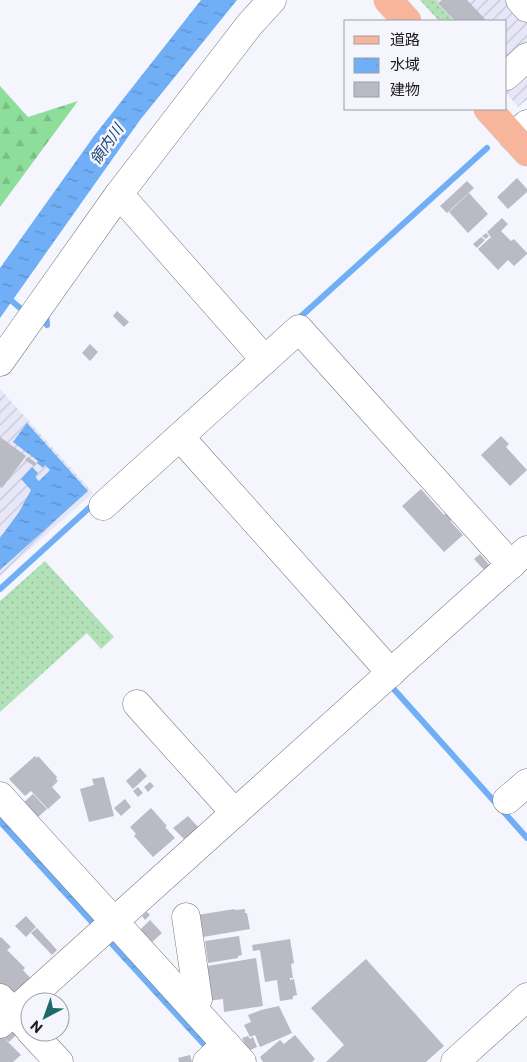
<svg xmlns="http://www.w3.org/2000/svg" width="527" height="1062" font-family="Commissioner,'Noto Sans JP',sans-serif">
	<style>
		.industrial { fill: url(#industrial-furrows) }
		.grass { fill: url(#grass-dots) }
		.forest { fill: url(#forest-firs) }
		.water { fill: url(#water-ripples) }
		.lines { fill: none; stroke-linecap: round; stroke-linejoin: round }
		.stream { stroke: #70aff6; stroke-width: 6 }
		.building { fill: #babac4 }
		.minor-casing { stroke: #75767f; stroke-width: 29 }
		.major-casing { stroke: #d2d2d2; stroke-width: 29 }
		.minor { stroke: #fff; stroke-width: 28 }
		.major { stroke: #f7b59b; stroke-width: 28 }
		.labels { text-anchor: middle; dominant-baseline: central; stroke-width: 5; stroke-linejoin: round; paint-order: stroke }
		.water-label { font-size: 15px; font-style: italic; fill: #174270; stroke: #f5f5fd }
	</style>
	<defs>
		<pattern id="industrial-furrows" width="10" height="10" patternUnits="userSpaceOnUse" patternTransform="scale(1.25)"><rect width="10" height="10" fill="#e7e7f9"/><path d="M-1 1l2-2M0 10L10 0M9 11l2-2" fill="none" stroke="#c6c6d5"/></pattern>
		<pattern id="grass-dots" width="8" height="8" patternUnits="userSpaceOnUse" patternTransform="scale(1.25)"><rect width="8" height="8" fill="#b2e1b8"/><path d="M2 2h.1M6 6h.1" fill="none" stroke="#98c09e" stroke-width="1.8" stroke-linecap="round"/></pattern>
		<pattern id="forest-firs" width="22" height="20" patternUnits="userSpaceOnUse" patternTransform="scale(1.25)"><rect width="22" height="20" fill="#8ede9b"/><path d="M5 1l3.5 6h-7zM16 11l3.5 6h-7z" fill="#7abe85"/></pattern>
		<pattern id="water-ripples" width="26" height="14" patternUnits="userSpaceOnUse" patternTransform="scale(1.25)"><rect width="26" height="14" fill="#70aff6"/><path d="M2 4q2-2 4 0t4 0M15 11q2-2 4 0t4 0" fill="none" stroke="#5b8ec7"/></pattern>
	</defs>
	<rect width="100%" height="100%" fill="#f5f5fd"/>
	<!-- industrial -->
	<g class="industrial">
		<polygon points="435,0 527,0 527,99 518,107 506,93 506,21 454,21"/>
		<polygon points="0,389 93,493 0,576"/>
	</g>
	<!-- grass -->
	<g class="grass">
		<polygon points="420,0 435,0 454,21 439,21"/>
		<polygon points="45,561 114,637 101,649 87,633 0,712 0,601"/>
	</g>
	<!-- forest -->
	<polygon class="forest" points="0,86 28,117 78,101 0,207"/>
	<!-- water -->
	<g class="water">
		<polygon points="201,0 237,0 140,120 0,318 0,268 94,136"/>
		<polygon points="27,423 88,491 0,570 0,538 19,512 31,490 21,479 32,467 38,473 35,477 39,481 50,470 45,465 43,468 37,463 38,461 13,442"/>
		<polygon points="0,812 228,1062 216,1062 0,826"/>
	</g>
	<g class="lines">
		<!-- stream -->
		<g class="stream">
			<polyline points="7,297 25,312"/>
			<polyline points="46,313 47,325"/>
			<polyline points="297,320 487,148"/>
			<polyline points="0,589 89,508"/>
			<polyline points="391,686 527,838"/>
		</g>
	</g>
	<!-- building -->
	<g class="building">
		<polygon points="442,0 467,0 485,19 483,21 455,21 438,3"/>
		<polygon points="517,178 527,189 527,192 508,209 497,197"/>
		<polygon points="467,181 474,188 447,213 440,206"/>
		<polygon points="469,193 488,214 468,233 449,212"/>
		<polygon points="502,218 508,224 501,231 511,241 514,239 527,253 527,254 514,266 508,260 498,270 478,249 491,237 487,232"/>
		<polygon points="486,233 489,236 486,239 482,236"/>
		<polygon points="481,237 485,240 477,248 473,244"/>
		<polygon points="117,311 129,322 124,327 113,316"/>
		<polygon points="90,344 98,352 90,361 82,353"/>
		<polygon points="501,436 509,444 506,447 527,470 510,486 481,455"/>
		<polygon points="0,437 26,456 2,488 0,486"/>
		<polygon points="28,457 36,463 34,466 25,460"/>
		<polygon points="421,489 444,515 448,511 454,518 450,521 463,535 444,552 402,506"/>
		<polygon points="480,554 490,566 485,571 474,559"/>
		<polygon points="35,756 37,758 38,756 57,777 56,779 58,781 52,787 61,797 48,809 31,791 25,796 9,779"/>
		<polygon points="140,768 147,776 133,789 126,781"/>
		<polygon points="104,777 114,816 89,822 80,789 94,785 92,779"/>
		<polygon points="150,782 154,786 148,792 144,787"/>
		<polygon points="138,787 143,793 138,797 133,791"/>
		<polygon points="33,794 47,809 36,819 22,804"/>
		<polygon points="125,799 131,807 121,816 114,808"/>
		<polygon points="151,808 167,826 165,827 175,838 153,857 134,836 136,834 130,827"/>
		<polygon points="188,816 200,829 186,841 173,828"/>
		<polygon points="235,909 235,910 245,909 245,913 247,913 250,929 203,937 202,928 199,928 197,915"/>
		<polygon points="147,912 150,915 145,920 142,916"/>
		<polygon points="26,916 36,927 26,937 15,926"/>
		<polygon points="150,920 162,933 152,942 140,930"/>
		<polygon points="37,928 57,950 52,955 31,933"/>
		<polygon points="239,936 242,955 238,956 238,958 208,963 205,941"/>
		<polygon points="1,937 11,947 7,950 25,968 23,970 33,981 12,1001 0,984 0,938"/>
		<polygon points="290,939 294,963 291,964 293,978 290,978 290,980 294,979 297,995 293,996 293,999 280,1001 277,980 265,982 260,950 253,951 252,945"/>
		<polygon points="256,958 263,1006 224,1012 223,999 207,1001 201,967"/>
		<polygon points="366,959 444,1046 426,1062 326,1062 344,1045 311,1008"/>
		<polygon points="279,1006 292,1033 260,1047 255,1035 250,1037 244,1025 251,1022 248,1015 261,1010"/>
		<polygon points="12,1025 19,1032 9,1042 4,1038 21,1055 13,1062 0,1062 0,1036"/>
		<polygon points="295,1035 315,1059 312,1062 263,1062 260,1057 280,1040 284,1044"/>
		<polygon points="248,1036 250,1039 253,1037 257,1047 248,1051 242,1038"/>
		<polygon points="190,1055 192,1062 179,1062 178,1058"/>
	</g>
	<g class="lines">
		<defs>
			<g id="minor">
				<polyline points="520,0 527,8"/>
				<polyline points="506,76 527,57"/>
				<polyline points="513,137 527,124"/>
				<polyline points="119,194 265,360"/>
				<polyline points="0,362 119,194 250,24 272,0"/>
				<polyline points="180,437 391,673"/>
				<polyline points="103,506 299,329 511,565"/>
				<polyline points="137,704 235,813"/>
				<polyline points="0,796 242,1062"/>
				<polyline points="507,800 527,783"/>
				<polyline points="186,917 198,999 191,1005"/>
				<polyline points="0,998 30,1030"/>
				<polyline points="0,1024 527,550"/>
				<polyline points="31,1032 59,1062"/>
				<polyline points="207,1062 226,1044"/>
				<polyline points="455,1062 527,997"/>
			</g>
			<g id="major">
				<polyline points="388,0 407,21"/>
				<polyline points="488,109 527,152"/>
			</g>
		</defs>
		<!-- minor casing -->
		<use href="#minor" class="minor-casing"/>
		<!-- major casing -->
		<use href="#major" class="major-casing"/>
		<!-- minor -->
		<use href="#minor" class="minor"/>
		<!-- major -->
		<use href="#major" class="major"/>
	</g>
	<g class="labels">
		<!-- water labels -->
		<g class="water-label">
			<text transform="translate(106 144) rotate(-55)">領内川</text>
		</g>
	</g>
	<!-- legend -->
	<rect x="344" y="20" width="162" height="90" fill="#f5f5fd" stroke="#9e9ea5"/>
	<rect x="354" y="36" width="25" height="8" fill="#f7b59b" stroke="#9e9ea5"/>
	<text x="390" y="45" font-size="15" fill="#1c1c20">道路</text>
	<rect x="354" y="58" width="25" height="15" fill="url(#water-ripples)" stroke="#9e9ea5"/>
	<text x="390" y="70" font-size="15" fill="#1c1c20">水域</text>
	<rect x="354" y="82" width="25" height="15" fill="#babac4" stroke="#9e9ea5"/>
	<text x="390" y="95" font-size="15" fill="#1c1c20">建物</text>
	<!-- north arrow -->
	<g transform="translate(45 1017) rotate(221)"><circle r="24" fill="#f5f5fd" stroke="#9e9ea5"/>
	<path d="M0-4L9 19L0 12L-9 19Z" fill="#1d6a68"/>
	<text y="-8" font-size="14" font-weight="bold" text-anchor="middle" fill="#1c1c20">N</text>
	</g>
</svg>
